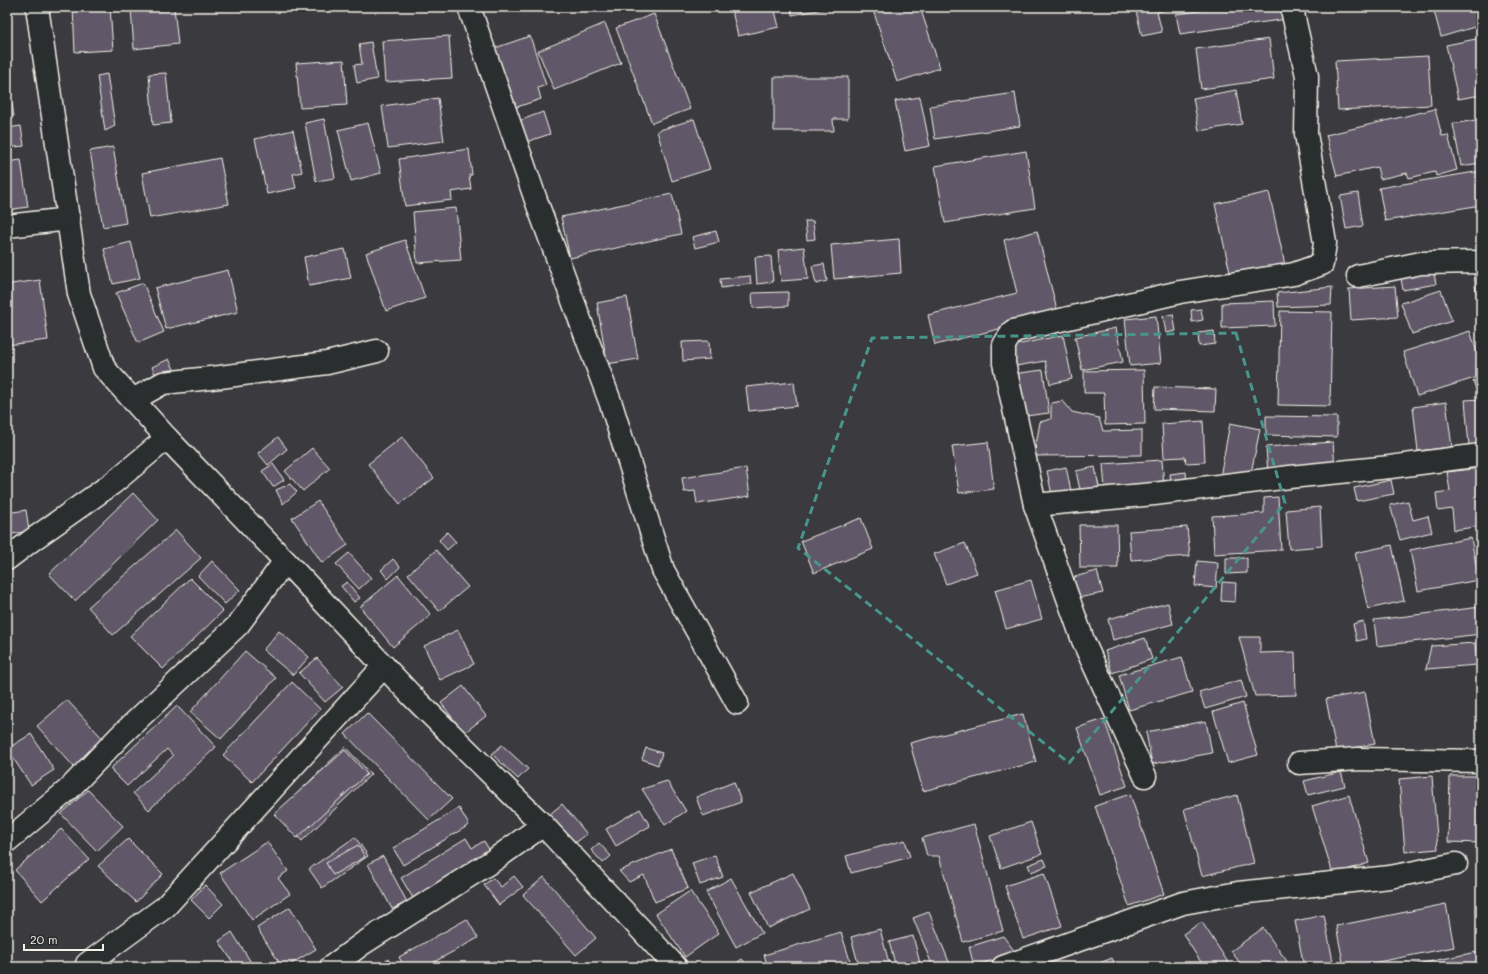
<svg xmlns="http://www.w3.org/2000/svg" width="1488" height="974" font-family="Mali,sans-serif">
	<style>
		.building { fill: #605868; stroke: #f4f1e8 }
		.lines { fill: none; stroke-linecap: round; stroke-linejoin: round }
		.minor-casing { stroke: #f4f1e8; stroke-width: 25 }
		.minor { stroke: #2a2d2e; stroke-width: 22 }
		.marked { fill: none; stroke: #48958c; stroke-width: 3; stroke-dasharray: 8 5; stroke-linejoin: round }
	</style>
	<rect width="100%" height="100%" fill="#3a3a3f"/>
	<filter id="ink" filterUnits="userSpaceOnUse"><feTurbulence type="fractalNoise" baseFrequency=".025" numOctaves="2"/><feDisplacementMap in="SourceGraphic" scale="8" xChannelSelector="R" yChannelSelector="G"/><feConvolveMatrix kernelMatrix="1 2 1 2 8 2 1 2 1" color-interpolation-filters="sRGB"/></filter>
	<g filter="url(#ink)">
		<!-- building -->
		<g class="building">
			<polygon points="89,7 110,7 113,50 75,52 73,8"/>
			<polygon points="153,7 174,7 178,44 134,49 131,9"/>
			<polygon points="731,7 774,7 779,27 738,36"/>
			<polygon points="791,7 833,7 792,15"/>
			<polygon points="872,7 920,7 940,68 897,82"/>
			<polygon points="1135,7 1169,7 1169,9 1157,12 1162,32 1142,36"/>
			<polygon points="1228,7 1285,7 1287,19 1180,34 1176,14"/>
			<polygon points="1433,7 1481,7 1481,25 1441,37"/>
			<polygon points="654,14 690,109 652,123 616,28"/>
			<polygon points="605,23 621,63 554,90 538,51"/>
			<polygon points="449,36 452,78 385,82 382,41"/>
			<polygon points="530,36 546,85 538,88 541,99 514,108 495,48"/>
			<polygon points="1481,38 1481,95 1458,99 1446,45"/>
			<polygon points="1269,39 1274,79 1201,89 1196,49"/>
			<polygon points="371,42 377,79 357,83 354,65 362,64 359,44"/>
			<polygon points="1428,56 1431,105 1338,110 1335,61"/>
			<polygon points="344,60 347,105 300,108 296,63"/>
			<polygon points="166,73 171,123 153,125 149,74"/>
			<polygon points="107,74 115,126 105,131 97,76"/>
			<polygon points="774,77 848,77 848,119 833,119 834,131 774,131"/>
			<polygon points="7,88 9,88 14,116 7,117"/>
			<polygon points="1236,90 1242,124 1199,131 1193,98"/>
			<polygon points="1015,93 1020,126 935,139 930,106"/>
			<polygon points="920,97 930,146 905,151 895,101"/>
			<polygon points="438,98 444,141 388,148 382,106"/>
			<polygon points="1435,109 1442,136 1448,135 1457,170 1436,176 1435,172 1409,178 1407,173 1380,179 1377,167 1337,176 1326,135"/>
			<polygon points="543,112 550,134 523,143 516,122"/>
			<polygon points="324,119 335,178 316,181 305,123"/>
			<polygon points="694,119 710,169 672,181 657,131"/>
			<polygon points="1481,119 1481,163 1461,166 1453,124"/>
			<polygon points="368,123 381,173 351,181 338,130"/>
			<polygon points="21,126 24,146 7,148 7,128"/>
			<polygon points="293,130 302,172 293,174 296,188 267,194 255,139"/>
			<polygon points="113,147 126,223 103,227 90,151"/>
			<polygon points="469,149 472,175 469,175 471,189 451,192 452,200 405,206 399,159"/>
			<polygon points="1026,151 1035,208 945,223 935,166"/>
			<polygon points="220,158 229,204 150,218 142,173"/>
			<polygon points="21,160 28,207 7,210 7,162"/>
			<polygon points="1481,171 1481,205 1385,221 1379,188"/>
			<polygon points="1269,192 1285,265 1231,277 1215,204"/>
			<polygon points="1358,193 1363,226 1346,229 1340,196"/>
			<polygon points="672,194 681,234 570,258 561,217"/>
			<polygon points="456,208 461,260 417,263 413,212"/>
			<polygon points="805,221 813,221 815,239 807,240"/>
			<polygon points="716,231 719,242 695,248 692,237"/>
			<polygon points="1037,231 1058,314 935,345 928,315 1017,293 1004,240"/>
			<polygon points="899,239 901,273 834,279 831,245"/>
			<polygon points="405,240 425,298 386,311 366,253"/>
			<polygon points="131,242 140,278 113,284 104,249"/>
			<polygon points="804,247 808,279 781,281 778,250"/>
			<polygon points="345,249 351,278 309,286 304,257"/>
			<polygon points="771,256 773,282 757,284 755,257"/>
			<polygon points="824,264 827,281 816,284 812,266"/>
			<polygon points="1433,268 1436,284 1403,290 1400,273"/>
			<polygon points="228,270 238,312 166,329 155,288"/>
			<polygon points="1481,273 1481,302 1477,302 1474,274"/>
			<polygon points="750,276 751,284 721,288 720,279"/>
			<polygon points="40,280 48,340 7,345 7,292 11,284"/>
			<polygon points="143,283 164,332 138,343 116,293"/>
			<polygon points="1395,286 1398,317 1351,320 1349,289"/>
			<polygon points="1332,287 1331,305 1278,307 1277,293"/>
			<polygon points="1441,290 1452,321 1412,334 1401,303"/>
			<polygon points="788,292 788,306 753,308 752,293"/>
			<polygon points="627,297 638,359 607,364 597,303"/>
			<polygon points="1274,301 1275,326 1222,328 1222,303"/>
			<polygon points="1201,309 1203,320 1192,322 1191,310"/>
			<polygon points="1280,311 1332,312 1330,406 1278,405"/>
			<polygon points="1173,314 1176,331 1166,333 1163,316"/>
			<polygon points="1156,316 1161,363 1130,366 1125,319"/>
			<polygon points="1116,328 1123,362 1082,370 1075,337"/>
			<polygon points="1214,331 1215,344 1199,346 1198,333"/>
			<polygon points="1470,331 1481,364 1481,376 1417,396 1403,352"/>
			<polygon points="1063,335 1072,379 1050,384 1045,361 1016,366 1012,346"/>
			<polygon points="709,341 710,359 683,361 682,342"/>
			<polygon points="169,359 175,371 157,379 152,367"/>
			<polygon points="1043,370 1049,413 1018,417 1012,374"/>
			<polygon points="1144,370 1145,424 1105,425 1104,393 1084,393 1084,371"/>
			<polygon points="1481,379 1481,387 1476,389 1473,381"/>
			<polygon points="794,382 797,406 749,411 746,387"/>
			<polygon points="1155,387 1216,389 1215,411 1154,409"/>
			<polygon points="1481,399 1481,445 1469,446 1465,400"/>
			<polygon points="1063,401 1072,412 1099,418 1103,431 1142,430 1142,455 1034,456 1040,422 1051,419 1051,403"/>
			<polygon points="1446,402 1452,447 1418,451 1413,407"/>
			<polygon points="1266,416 1337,417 1337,437 1266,435"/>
			<polygon points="1203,421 1205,462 1186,463 1185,457 1164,458 1162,424"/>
			<polygon points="1230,423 1260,429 1249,483 1220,477"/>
			<polygon points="278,437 287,449 268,465 258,453"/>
			<polygon points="402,437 434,478 400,504 368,464"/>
			<polygon points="988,442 994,489 959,493 952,446"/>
			<polygon points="1333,442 1335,468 1268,474 1266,447"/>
			<polygon points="312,448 330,468 303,491 285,471"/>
			<polygon points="1162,460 1164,486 1105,490 1103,464"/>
			<polygon points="273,464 284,480 273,487 262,471"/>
			<polygon points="1066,467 1071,491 1052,495 1047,471"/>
			<polygon points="1095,467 1100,492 1081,495 1076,471"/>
			<polygon points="746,468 750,496 697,504 695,491 684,492 682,478"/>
			<polygon points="1481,468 1481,526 1454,530 1452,509 1438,511 1436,493 1450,491 1447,472"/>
			<polygon points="1186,472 1187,483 1171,485 1170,474"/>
			<polygon points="1391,480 1394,494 1357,501 1354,488"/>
			<polygon points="290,484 297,492 283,504 276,490"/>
			<polygon points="133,493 158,520 75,601 49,574"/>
			<polygon points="1278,497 1281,550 1214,554 1212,516 1264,513 1264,498"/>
			<polygon points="318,501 348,545 322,563 292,518"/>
			<polygon points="1408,501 1413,520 1428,516 1432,532 1400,540 1390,505"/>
			<polygon points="1320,507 1322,546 1289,549 1286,510"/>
			<polygon points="26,510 29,531 7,535 7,513"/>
			<polygon points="861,518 873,549 814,573 801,541"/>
			<polygon points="1079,525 1117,525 1118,568 1080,568"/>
			<polygon points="1187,527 1190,556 1131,560 1129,531"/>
			<polygon points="176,530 201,558 113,635 88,607"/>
			<polygon points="447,532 456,542 447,550 439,540"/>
			<polygon points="1471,538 1479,580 1418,591 1410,550"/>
			<polygon points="965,543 977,573 946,584 934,554"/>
			<polygon points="1392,545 1404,601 1368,609 1355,553"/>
			<polygon points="436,550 468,587 439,611 408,574"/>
			<polygon points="349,553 371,578 359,589 336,564"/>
			<polygon points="1226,558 1247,558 1247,573 1226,574"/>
			<polygon points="393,559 400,567 388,579 381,570"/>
			<polygon points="212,561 240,590 225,604 198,576"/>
			<polygon points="1197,561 1218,563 1216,588 1195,586"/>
			<polygon points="1097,571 1103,593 1078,598 1074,577"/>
			<polygon points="398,575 431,615 393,647 360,607"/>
			<polygon points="190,578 223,611 163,669 130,636"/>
			<polygon points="1031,580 1042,619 1006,629 995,590"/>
			<polygon points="347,582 360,598 354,602 341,586"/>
			<polygon points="1222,582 1236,583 1235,602 1221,601"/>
			<polygon points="1168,603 1173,624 1113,640 1108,619"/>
			<polygon points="1481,607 1481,634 1377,646 1374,620"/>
			<polygon points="1363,621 1366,639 1357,641 1353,624"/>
			<polygon points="458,630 474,664 440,680 424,646"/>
			<polygon points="279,631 309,657 293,675 263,650"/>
			<polygon points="1239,637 1260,637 1260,653 1295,652 1296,695 1255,696"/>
			<polygon points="1145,638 1152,659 1112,673 1105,651"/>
			<polygon points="1475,643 1477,665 1426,669 1431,646"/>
			<polygon points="245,651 276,678 221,739 190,712"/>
			<polygon points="1182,657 1192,692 1129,710 1119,675"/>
			<polygon points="317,658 343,687 325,702 299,673"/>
			<polygon points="1241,680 1246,697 1205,709 1199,692"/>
			<polygon points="292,682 320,709 252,782 223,755"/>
			<polygon points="463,686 486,716 464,733 441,703"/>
			<polygon points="1365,692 1375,744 1336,751 1326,699"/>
			<polygon points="67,700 105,741 75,768 37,726"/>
			<polygon points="1243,703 1258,755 1228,763 1213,712"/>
			<polygon points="177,706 216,747 149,810 133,793 173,756 167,749 127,786 110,769"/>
			<polygon points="367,713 452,799 429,820 345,734"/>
			<polygon points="1023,714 1036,762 923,791 910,743"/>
			<polygon points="1104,719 1127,786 1100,795 1077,728"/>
			<polygon points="1206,721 1212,753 1152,764 1146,732"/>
			<polygon points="31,734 54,770 31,785 7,749"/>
			<polygon points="502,745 528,769 518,779 492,754"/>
			<polygon points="345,747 371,774 302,841 276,814"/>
			<polygon points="646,748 662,753 658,765 642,759"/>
			<polygon points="345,750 367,774 297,838 274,814"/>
			<polygon points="1341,772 1345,786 1308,795 1304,781"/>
			<polygon points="1432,776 1438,849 1405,852 1399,779"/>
			<polygon points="1450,776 1481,776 1481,843 1448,842"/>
			<polygon points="667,781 686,811 665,825 642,789"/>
			<polygon points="734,782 741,802 703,816 696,797"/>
			<polygon points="88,790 123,826 97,851 61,814"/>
			<polygon points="1130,794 1164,894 1129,906 1095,806"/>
			<polygon points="1237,795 1254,863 1202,876 1184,809"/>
			<polygon points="1349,795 1369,863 1333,874 1312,806"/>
			<polygon points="562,804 587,834 574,844 550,814"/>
			<polygon points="459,808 469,825 403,865 393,848"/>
			<polygon points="640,809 650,826 616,846 606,829"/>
			<polygon points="1031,822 1042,854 1001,868 990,836"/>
			<polygon points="974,824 1003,931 963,942 939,856 927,856 922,838"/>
			<polygon points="61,829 89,859 42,901 15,870"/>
			<polygon points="355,837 368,856 322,888 309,869"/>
			<polygon points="466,838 472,848 484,841 490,851 413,898 401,878"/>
			<polygon points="128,839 163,874 136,902 98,866"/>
			<polygon points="905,840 910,857 851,873 846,856"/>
			<polygon points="267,842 288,871 278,878 290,894 252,920 220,873"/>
			<polygon points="599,843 611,856 603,863 591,850"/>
			<polygon points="358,845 365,857 333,875 326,863"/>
			<polygon points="671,849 688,888 655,902 644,875 629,882 619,871"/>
			<polygon points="715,855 723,877 700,885 692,863"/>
			<polygon points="383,856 407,902 392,909 368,864"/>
			<polygon points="1044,859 1047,866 1031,872 1028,865"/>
			<polygon points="793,873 810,909 768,928 751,892"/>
			<polygon points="1044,873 1062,926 1023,939 1005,886"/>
			<polygon points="514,876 523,887 499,905 484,885 493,878 501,887"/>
			<polygon points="544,877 596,938 576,955 523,895"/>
			<polygon points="731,878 762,933 736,947 706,892"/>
			<polygon points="205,885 223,904 209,918 191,900"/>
			<polygon points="690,891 719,933 685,957 656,914"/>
			<polygon points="1446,904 1454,947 1353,967 1344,967 1336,926"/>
			<polygon points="290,907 316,949 286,967 282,967 257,928"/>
			<polygon points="929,912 951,967 933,967 913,918"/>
			<polygon points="1324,915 1334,967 1304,967 1295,921"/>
			<polygon points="467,919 478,938 434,962 437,967 404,967 399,957"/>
			<polygon points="1202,922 1231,967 1204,967 1183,934"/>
			<polygon points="1263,928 1291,967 1243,967 1231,951"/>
			<polygon points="880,929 890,967 859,967 851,937"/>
			<polygon points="232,932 254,967 236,967 219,941"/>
			<polygon points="841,932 852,967 768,967 764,955"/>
			<polygon points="913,936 921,967 896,967 889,942"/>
			<polygon points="1003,936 1016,953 974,966 969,947"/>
			<polygon points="1481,951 1481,967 1404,967"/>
			<polygon points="1112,958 1116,967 1095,967 1095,965"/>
			<polygon points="388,959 393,967 375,967"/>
			<polygon points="742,959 749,967 731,967"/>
			<polygon points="494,961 498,967 483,967"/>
		</g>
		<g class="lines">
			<defs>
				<g id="minor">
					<polyline points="37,7 79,294 104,368 167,438 285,561 412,696 543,825 676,967"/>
					<polyline points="469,7 537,203 611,404 663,570 737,703"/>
					<polyline points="7,226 69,219"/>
					<polyline points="1358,276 1421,263 1481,262"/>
					<polyline points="133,400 163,383 220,377 327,363 377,351"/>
					<polyline points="1035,505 1154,494 1290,477 1390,467 1481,455"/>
					<polyline points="7,559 32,540 113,483 167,438"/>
					<polyline points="1299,763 1358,759 1481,761"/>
					<polyline points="1145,776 1084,643 1035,505 1004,363 1004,345 1013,331 1180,292 1294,274 1322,264 1325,243 1306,134 1307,76 1293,14 1295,7"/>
					<polyline points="7,841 69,789 121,735 238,625 285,561"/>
					<polyline points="87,964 165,907 384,666"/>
					<polyline points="331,967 362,944 494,860 543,825"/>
					<polyline points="1003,967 1183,903 1238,893 1390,877 1456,864"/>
				</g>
			</defs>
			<!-- minor casing -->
			<use href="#minor" class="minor-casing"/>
			<!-- minor -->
			<use href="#minor" class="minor"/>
		</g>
	</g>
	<!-- marked area -->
	<path class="marked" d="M 1236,333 L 1285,503 L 1069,763 L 798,548 L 872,338 Z"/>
	<!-- margin -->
	<rect width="1488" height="974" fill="none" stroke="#2a2d2e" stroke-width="24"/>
	<rect x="12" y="12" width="1464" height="950" fill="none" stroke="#f4f1e8" stroke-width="1.5" filter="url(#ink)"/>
	<!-- scale -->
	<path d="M24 944v6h79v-6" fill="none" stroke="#f4f1e8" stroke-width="2"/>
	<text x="30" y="944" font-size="12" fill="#f4f1e8" stroke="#2a2d2e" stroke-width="3" paint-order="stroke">20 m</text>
</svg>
